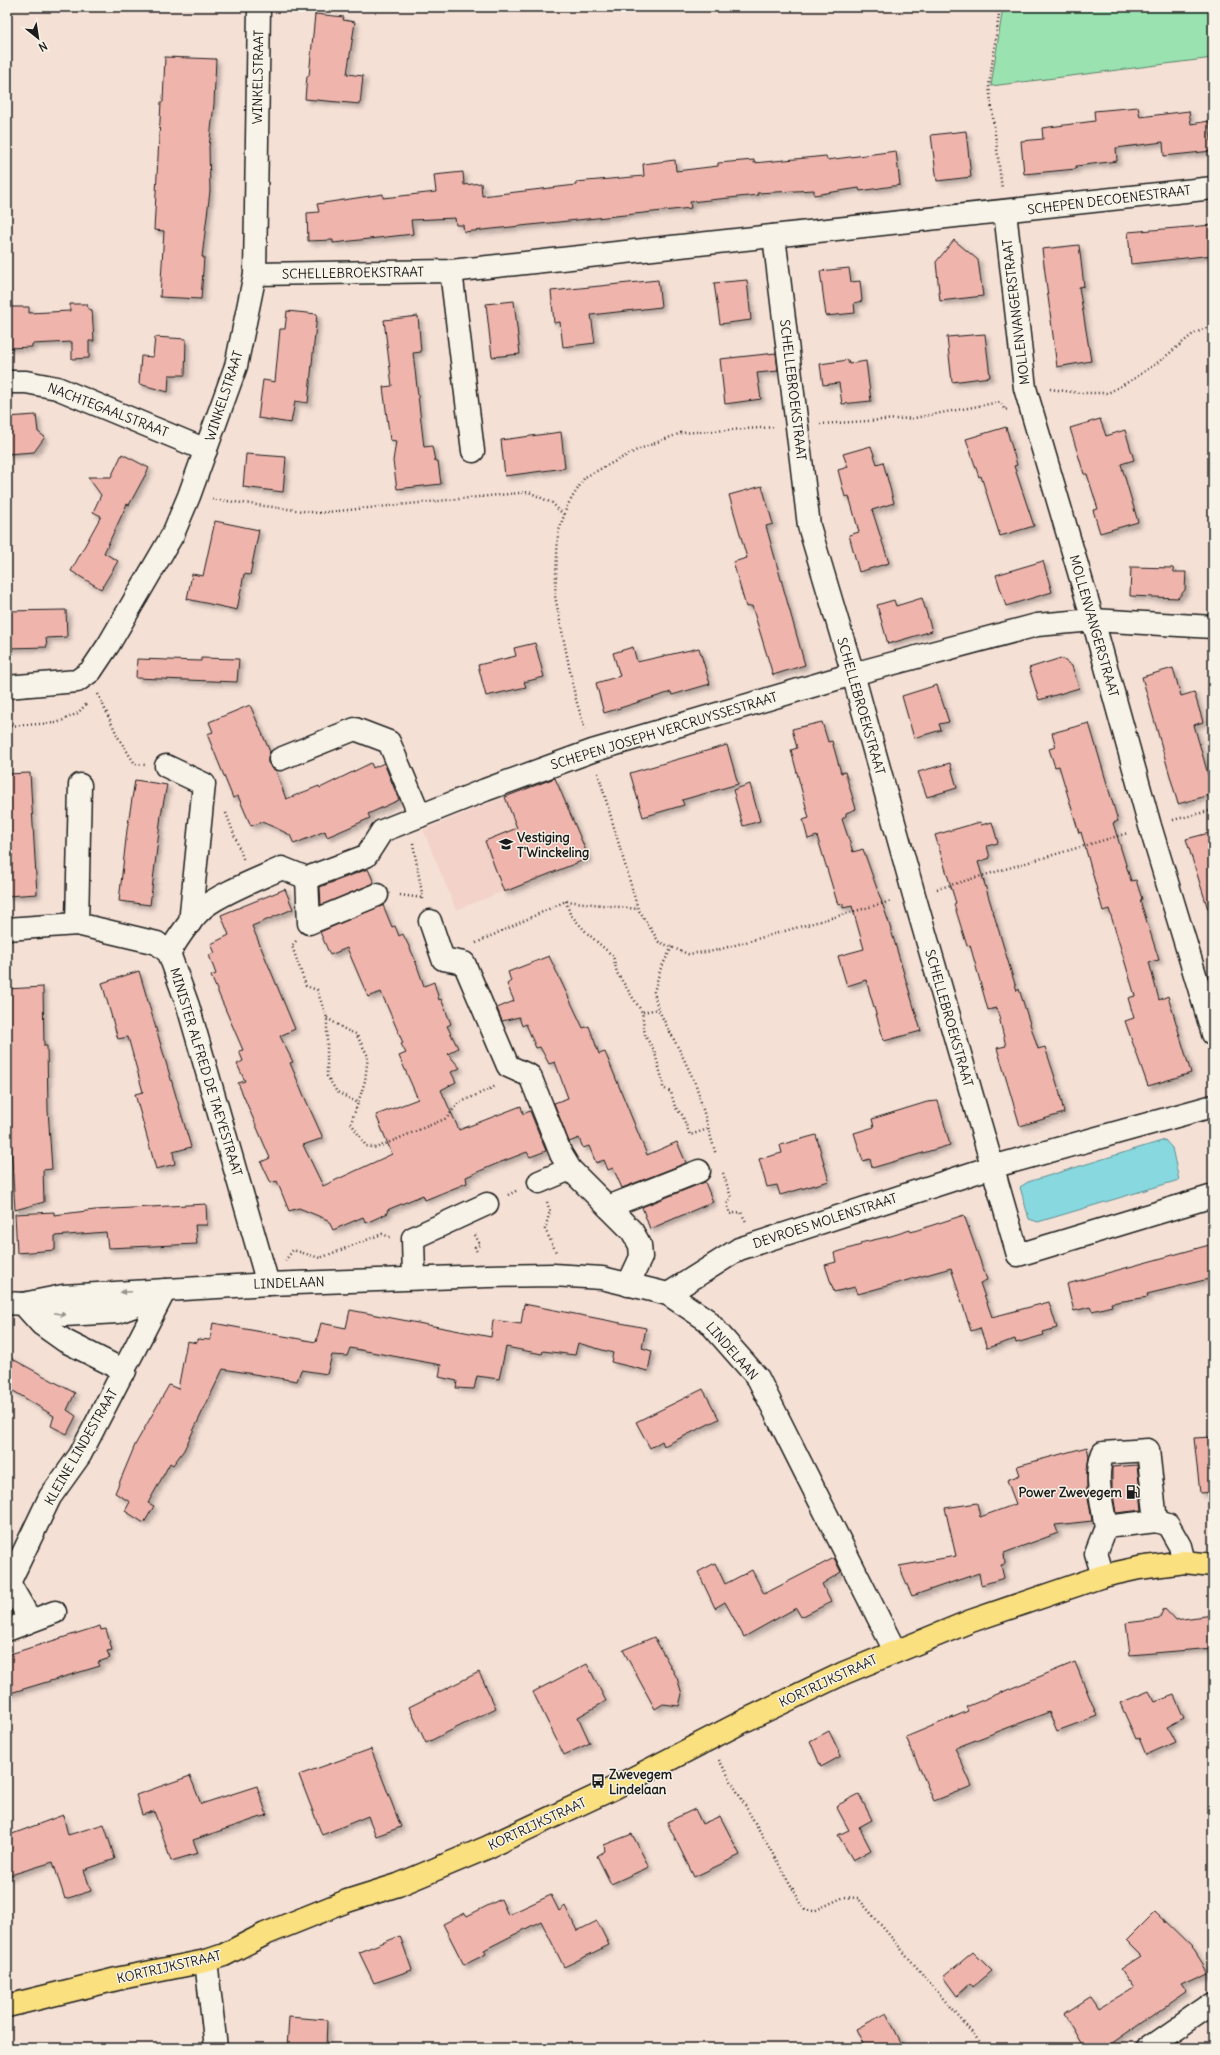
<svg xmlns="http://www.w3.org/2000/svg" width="1220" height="2055" font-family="Delius,sans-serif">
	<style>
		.built { fill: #f3d3c9 }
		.green { fill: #9ae3b1; stroke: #5b8066 }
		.water { fill: #88d9df; stroke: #5d8d91 }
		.building { fill: #efb5ac; stroke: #1c1c1c; filter: url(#shadow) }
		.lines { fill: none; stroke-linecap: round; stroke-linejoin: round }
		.minor-casing { stroke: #1c1c1c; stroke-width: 25 }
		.major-casing { stroke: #1c1c1c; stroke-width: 25 }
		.path { stroke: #1c1c1c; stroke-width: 2.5; stroke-dasharray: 1 3; stroke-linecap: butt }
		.minor { stroke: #f7f3e8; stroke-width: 22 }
		.major { stroke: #fbe080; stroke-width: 22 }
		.oneway { fill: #94928c }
		.labels { text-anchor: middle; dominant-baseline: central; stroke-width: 3; stroke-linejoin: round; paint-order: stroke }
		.street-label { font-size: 13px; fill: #1c1c1c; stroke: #f7f3e8 }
		.poi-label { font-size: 13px; font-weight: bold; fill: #1c1c1c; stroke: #f7f3e8; text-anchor: start }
	</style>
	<defs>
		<filter id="shadow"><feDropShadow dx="3.5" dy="3.5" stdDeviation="2" flood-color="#0004"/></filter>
	</defs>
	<rect width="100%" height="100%" fill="#f5e0d6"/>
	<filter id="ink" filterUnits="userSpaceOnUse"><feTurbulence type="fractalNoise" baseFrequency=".025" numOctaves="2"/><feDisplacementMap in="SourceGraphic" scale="8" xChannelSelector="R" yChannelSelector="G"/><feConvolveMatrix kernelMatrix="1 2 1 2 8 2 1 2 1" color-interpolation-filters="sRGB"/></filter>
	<g filter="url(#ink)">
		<!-- built -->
		<polygon class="built" points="554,777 589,858 456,910 423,830"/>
		<!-- green -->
		<polygon class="green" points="1003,7 1213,7 1213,58 991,86"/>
		<!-- water -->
		<polygon class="water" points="1165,1140 1172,1148 1179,1180 1038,1222 1029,1219 1020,1187 1028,1182"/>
		<!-- building -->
		<g class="building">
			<polygon points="315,14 344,17 343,20 355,22 347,74 363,76 360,104 305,99 307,76 309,76"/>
			<polygon points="165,57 216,59 214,104 209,147 210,191 202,257 204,257 201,299 160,297 164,231 154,230 161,102 163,102"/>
			<polygon points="1138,107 1140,117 1189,111 1191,124 1209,121 1212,151 1164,156 1163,142 1116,148 1117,161 1076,166 1076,169 1024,174 1021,141 1043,139 1042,128 1095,121 1094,111"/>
			<polygon points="966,131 971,177 937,181 931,135"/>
			<polygon points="896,151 900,185 860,191 859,188 814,195 814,190 757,193 758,195 690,202 691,208 464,232 463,225 456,225 455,218 411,220 413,234 333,243 333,240 308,241 307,213 319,212 317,204 383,194 383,198 436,192 434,175 463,172 464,185 481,183 482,196 576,185 576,182 644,176 643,164 675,160 676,171 718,166 718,163 754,160 754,163 826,156 827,160"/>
			<polygon points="1213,225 1213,255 1131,264 1128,232"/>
			<polygon points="954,240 978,260 983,296 940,301 936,262"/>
			<polygon points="1079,245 1084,286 1079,287 1091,361 1057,367 1042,249"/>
			<polygon points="849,268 851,282 860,281 862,301 854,303 855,313 826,316 820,271"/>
			<polygon points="658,280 661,307 591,315 595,343 563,347 560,322 554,323 551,291"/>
			<polygon points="747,280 751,320 720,324 714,283"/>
			<polygon points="514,301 520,354 492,357 486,304"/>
			<polygon points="70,304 87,304 88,309 92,310 94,341 89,341 89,358 72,359 72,342 32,344 32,347 7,348 7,307 29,307 29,313 70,311"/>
			<polygon points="287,311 317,314 308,403 295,401 291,423 258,418 263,380 275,382 280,329 285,329"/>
			<polygon points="418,316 421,352 413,353 424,447 432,446 435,461 438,461 441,484 397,489 393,461 396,441 390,440 383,387 392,386 384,320"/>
			<polygon points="985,334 990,377 952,382 947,337"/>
			<polygon points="155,337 186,339 185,375 169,375 168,392 139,384 141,356 153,357"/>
			<polygon points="776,353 778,371 757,373 761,399 725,404 720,359"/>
			<polygon points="848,360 849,364 866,361 871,401 842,404 839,383 823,385 820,364"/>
			<polygon points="36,415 38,432 45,437 34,452 7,454 7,417"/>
			<polygon points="1100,419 1106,436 1125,430 1134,460 1121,464 1138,522 1100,533 1093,510 1098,509 1087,474 1084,474 1070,428"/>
			<polygon points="1006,427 1017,465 1014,466 1034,526 1000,536 981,476 979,477 966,439"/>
			<polygon points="561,432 565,468 505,476 501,440"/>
			<polygon points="871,446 877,464 883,462 894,503 872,510 889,563 859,572 849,535 859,532 849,496 845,497 838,470 848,467 843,454"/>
			<polygon points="122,454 149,468 129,505 127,504 104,553 118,561 101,589 71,571 101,516 93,512 101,495 88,477 111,477"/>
			<polygon points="246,454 286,457 283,492 243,487"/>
			<polygon points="762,486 773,524 766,526 805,665 773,675 752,606 746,607 733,562 747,558 729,495"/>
			<polygon points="215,521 259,530 250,575 244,574 237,610 187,599 192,574 203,576"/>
			<polygon points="1043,561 1052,592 1006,606 996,575"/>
			<polygon points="1131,567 1173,568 1174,572 1186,572 1185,590 1178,598 1130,596"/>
			<polygon points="922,598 932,631 888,644 877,605 894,600 896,606"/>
			<polygon points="66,610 67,637 46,638 47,647 7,648 7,611"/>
			<polygon points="535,643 544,677 524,682 526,687 486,696 478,665 516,656 514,648"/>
			<polygon points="633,647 637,662 699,648 710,684 672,695 671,692 604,713 596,683 620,676 613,653"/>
			<polygon points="201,658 239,659 237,682 136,678 137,659 201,661"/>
			<polygon points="1061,658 1072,666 1079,688 1039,700 1029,668"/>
			<polygon points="1173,668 1181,696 1194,692 1203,722 1194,725 1213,792 1213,794 1178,804 1142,677"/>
			<polygon points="937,685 949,722 939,724 941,730 914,738 902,696"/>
			<polygon points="250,705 270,752 268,758 268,763 276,771 286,799 319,786 320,788 371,763 373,768 384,763 399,800 368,814 370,818 348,828 327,837 325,831 294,844 290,835 276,828 262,822 251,826 238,796 233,798 207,734 213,732 209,722"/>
			<polygon points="822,722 828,742 832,741 841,773 845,772 856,809 846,813 846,816 842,819 853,852 863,849 888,920 921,1031 884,1041 866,980 847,986 838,956 864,949 852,906 843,908 843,904 838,905 817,836 808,839 803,820 809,818 791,750 797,748 792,729"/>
			<polygon points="1089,723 1118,821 1113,823 1131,881 1136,880 1142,899 1140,900 1159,960 1149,962 1159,1000 1168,996 1191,1073 1148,1086 1125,1021 1134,1018 1128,998 1135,996 1109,909 1103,911 1081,832 1079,833 1059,766 1055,767 1049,749 1056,747 1052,733"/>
			<polygon points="727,745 738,784 682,800 684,805 643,817 630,773"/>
			<polygon points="950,763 957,788 927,797 918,772"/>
			<polygon points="30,773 37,894 7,896 7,774"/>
			<polygon points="555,778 589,858 504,892 485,841 517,828 505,797"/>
			<polygon points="135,780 167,785 161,815 150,905 119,901 127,830"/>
			<polygon points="750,784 760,821 743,826 733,790"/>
			<polygon points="980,822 981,825 992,822 998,843 987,846 990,858 978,862 1017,991 1019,989 1038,1049 1045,1047 1059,1090 1064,1113 1020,1126 997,1048 1006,1046 997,1008 988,1010 970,945 967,946 954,904 956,903 935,835"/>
			<polygon points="1213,832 1213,908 1208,909 1186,839"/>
			<polygon points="368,869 374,883 321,905 320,887"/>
			<polygon points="285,889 293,909 252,926 295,1029 280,1036 293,1062 290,1063 304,1096 323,1138 303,1145 323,1186 392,1154 376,1115 418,1099 399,1056 406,1053 401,1044 403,1043 381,992 368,997 347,948 330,955 320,932 383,905 392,927 395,926 399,936 403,934 414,957 424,986 434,982 439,1000 441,999 451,1024 447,1026 458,1048 448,1054 460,1068 451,1072 456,1082 441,1090 459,1130 521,1106 523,1114 530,1111 546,1151 530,1157 527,1152 496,1164 466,1177 467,1183 425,1200 423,1195 387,1210 388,1213 366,1223 363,1217 333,1230 328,1220 299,1208 289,1211 277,1181 271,1183 261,1162 270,1158 238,1083 245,1081 237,1064 243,1061 239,1051 243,1050 211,976 216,974 209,955 215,953 211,944 229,935 221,915"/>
			<polygon points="549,956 583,1028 589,1026 599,1054 605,1052 647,1155 677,1142 686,1163 622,1188 613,1168 608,1170 604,1160 596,1163 589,1146 583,1148 579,1138 569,1142 554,1103 568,1098 555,1062 549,1064 540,1047 536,1048 526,1024 522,1026 519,1017 502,1021 497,1008 514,1001 507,984 511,981 508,972"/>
			<polygon points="139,971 191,1147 173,1152 175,1164 156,1169 135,1094 143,1092 128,1037 118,1039 102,983"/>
			<polygon points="43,987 44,1046 47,1046 48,1110 52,1169 43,1170 44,1202 15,1210 7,1078 7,989"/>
			<polygon points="938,1101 950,1145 872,1168 870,1159 863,1161 854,1133 874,1127 872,1119 927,1102"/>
			<polygon points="816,1135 829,1181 780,1195 777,1185 767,1187 759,1159 782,1153 780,1145"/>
			<polygon points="705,1182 713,1202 650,1229 642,1207"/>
			<polygon points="206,1204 207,1225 195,1225 197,1244 108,1248 106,1232 55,1236 55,1250 17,1253 15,1214 54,1212 54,1215 95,1210"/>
			<polygon points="964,1215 987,1280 980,1283 992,1317 1049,1302 1057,1328 1043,1332 1044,1335 1016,1343 1015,1339 987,1348 980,1328 971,1331 951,1268 858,1294 855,1287 834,1292 825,1265 836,1262 834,1253 861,1245 860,1243 891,1236 910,1230 911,1232"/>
			<polygon points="1213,1244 1213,1278 1147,1294 1148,1297 1111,1303 1112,1306 1092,1311 1090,1307 1074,1311 1067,1284"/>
			<polygon points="524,1304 646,1328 642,1348 652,1351 648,1371 611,1362 613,1353 578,1343 575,1355 543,1351 542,1354 506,1347 499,1379 477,1376 474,1389 456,1388 457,1381 439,1377 441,1365 350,1348 347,1356 332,1355 327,1374 301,1370 297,1381 223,1369 184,1450 173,1465 170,1463 157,1487 148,1503 154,1506 144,1523 125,1511 130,1502 115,1493 135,1445 169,1385 178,1389 187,1341 197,1343 197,1339 210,1340 213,1323 316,1342 321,1323 346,1328 350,1310 491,1337 493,1320 521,1324"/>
			<polygon points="7,1356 75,1393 67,1410 76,1416 67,1434 51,1426 54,1416 7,1387"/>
			<polygon points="703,1389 719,1419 664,1446 662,1441 650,1448 636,1422"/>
			<polygon points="1213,1437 1213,1492 1200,1493 1194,1438"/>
			<polygon points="1087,1447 1089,1456 1087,1471 1087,1491 1092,1521 1055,1525 1058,1533 1004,1553 1005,1564 1001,1565 1004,1578 981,1585 979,1573 912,1596 899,1566 956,1556 945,1508 977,1503 980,1517 1016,1504 1007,1480 1020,1475 1017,1466"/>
			<polygon points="1137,1465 1142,1510 1116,1513 1112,1488 1112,1467"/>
			<polygon points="834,1558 841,1572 822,1584 831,1602 801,1617 796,1608 744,1637 725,1602 715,1608 698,1572 715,1563 725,1584 752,1570 764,1594"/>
			<polygon points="1164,1608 1175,1620 1213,1615 1213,1648 1130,1655 1126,1623 1159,1619"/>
			<polygon points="100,1626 101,1630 106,1629 112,1650 107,1651 110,1658 98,1662 100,1666 7,1694 7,1655"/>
			<polygon points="654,1637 677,1678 682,1694 679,1706 663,1704 655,1709 623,1650"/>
			<polygon points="1075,1662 1097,1716 1057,1731 1049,1712 955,1748 972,1786 934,1801 906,1737 968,1711 966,1707"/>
			<polygon points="587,1664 606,1701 578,1717 590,1743 564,1755 533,1692"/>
			<polygon points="479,1672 496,1708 426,1743 409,1707"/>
			<polygon points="1149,1691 1155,1702 1174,1695 1184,1718 1167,1727 1175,1742 1146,1755 1139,1738 1136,1739 1120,1703"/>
			<polygon points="829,1731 841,1756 821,1767 810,1741"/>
			<polygon points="371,1749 401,1827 376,1836 368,1816 322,1835 299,1775"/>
			<polygon points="190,1776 201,1804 257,1786 267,1815 193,1840 198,1853 171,1861 154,1811 142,1815 136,1795"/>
			<polygon points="859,1794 872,1820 859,1827 871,1850 853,1860 838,1835 849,1830 836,1806"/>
			<polygon points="695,1809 702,1824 720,1816 740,1855 694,1877 667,1822"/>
			<polygon points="63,1815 68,1835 104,1824 115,1859 84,1870 91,1891 65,1899 53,1862 7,1876 7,1836"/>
			<polygon points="632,1834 649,1867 611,1884 597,1856 605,1851 604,1845"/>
			<polygon points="551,1895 559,1911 565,1906 577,1931 597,1921 609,1945 564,1967 541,1921 484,1950 486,1954 464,1965 443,1924 465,1913 467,1916 501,1899 508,1915"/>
			<polygon points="1155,1912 1194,1950 1208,1972 1182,1984 1187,1991 1105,2048 1084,2048 1064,2014 1090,1997 1098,2009 1134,1987 1121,1969 1141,1956 1126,1941"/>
			<polygon points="400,1936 412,1970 374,1983 359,1952"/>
			<polygon points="973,1952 992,1971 973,1987 971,1983 957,1996 943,1977"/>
			<polygon points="886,2013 904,2048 865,2048 856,2029"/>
			<polygon points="289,2017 327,2020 326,2048 287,2048"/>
		</g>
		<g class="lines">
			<defs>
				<g id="minor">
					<polyline points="1005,212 1025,388 1093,620 1150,826 1213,1034"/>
					<polyline points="774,236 809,526 853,674 914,895 1018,1255 1213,1196"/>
					<polyline points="451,271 473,451"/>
					<polyline points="255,274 451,271 1213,188"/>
					<polyline points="7,382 26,382 57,388 206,450"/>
					<polyline points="7,687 77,681 91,671 109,644 173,534 189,496 236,366 255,274 259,7"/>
					<polyline points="280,759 355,729 389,742 420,816"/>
					<polyline points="166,766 204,784 190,923"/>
					<polyline points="307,878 309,923 377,895"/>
					<polyline points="430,921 443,959 464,963 508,1066 530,1076 561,1154 570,1169 632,1231 640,1245 641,1257 628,1285"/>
					<polyline points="77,924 80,785"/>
					<polyline points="7,929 77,924 157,943 169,953 188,1006 268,1284"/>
					<path d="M 169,953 C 178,938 189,921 202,909 C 218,894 261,878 282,868 L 307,878 L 366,856 L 382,831 L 485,790 L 592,751 L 853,674 L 1037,625 L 1093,620 L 1213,627"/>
					<polyline points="539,1182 570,1169"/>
					<polyline points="608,1207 699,1171"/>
					<polyline points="414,1278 413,1238 487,1204"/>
					<polyline points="668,1294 739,1249 992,1167 1213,1106"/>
					<polyline points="7,1303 23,1304 64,1315 118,1312 143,1303 158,1294"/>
					<polyline points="23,1304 63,1296 268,1284 487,1276 553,1275 602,1278 668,1294 707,1320 758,1378 895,1651"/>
					<polyline points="23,1304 41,1324 65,1341 125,1371"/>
					<path d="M 1106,1527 C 1102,1502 1094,1477 1103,1453 L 1148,1450 L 1156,1521"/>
					<polyline points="1103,1576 1096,1553 1106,1527 1156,1521 1168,1525 1180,1546 1184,1562"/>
					<polyline points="9,1583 24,1609 26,1623"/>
					<polyline points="7,1587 50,1497 80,1455 165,1290"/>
					<polyline points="7,1630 55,1612"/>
					<polyline points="206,1961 216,2048"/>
					<polyline points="1148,2048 1213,2003"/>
				</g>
				<polyline id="major" points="7,2006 121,1978 206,1961 224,1955 265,1934 347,1901 398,1885 486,1848 614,1788 746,1720 844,1673 971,1621 1103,1576 1139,1568 1184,1562 1213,1565"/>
			</defs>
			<!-- minor casing -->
			<use href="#minor" class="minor-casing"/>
			<!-- major casing -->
			<use href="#major" class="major-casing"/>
			<!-- path -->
			<g class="path">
				<polyline points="1000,7 989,86 1002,189"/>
				<polyline points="1050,389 1080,393 1108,393 1132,380 1160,361 1193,334 1213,325"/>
				<polyline points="820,424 914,418 1000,402 1005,410 1007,409"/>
				<polyline points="212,499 318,513 529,492 552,503 564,515"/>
				<polyline points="98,694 118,737 135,764 145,765"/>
				<polyline points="7,726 57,723 78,713 87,703"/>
				<polyline points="585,730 575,696 555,596 558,534 567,506 585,477 637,450 681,433 775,427"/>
				<polyline points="598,773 638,909 659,942 688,954 714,951 891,901"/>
				<polyline points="226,813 244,861"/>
				<polyline points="1173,820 1213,810"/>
				<polyline points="413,843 423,899"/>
				<polyline points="937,889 1128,833"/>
				<polyline points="400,895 423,898"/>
				<polyline points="566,901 570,914 587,933 613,956 617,973 642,1012 645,1036 654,1050 663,1082 663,1088 671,1092 675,1107 682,1115 690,1135 708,1129"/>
				<polyline points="296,941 292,946 306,986 317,990 327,1018 327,1076 337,1092 358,1103 351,1123 366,1146 376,1148 447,1118 457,1104 496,1086"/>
				<polyline points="476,943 566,901 638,909"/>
				<polyline points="672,947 660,970 654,992 658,1009 681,1053 696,1085 716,1155"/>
				<polyline points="643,1012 658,1009"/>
				<polyline points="327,1018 346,1030 356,1034 368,1056 365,1081 358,1103"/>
				<polyline points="723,1173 731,1197 727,1204 730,1214 741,1212 746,1222"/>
				<polyline points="508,1195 518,1190"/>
				<polyline points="547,1202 550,1211 545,1229 556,1252"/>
				<polyline points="475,1235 480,1245 475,1247 477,1253"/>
				<polyline points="285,1261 293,1250 320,1258 382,1234 390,1237"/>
				<polyline points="719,1760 805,1910 814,1911 844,1897 858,1898 985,2048"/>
			</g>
			<!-- minor -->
			<use href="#minor" class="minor"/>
			<!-- major -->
			<use href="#major" class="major"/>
		</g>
		<!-- one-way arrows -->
		<defs><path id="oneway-solid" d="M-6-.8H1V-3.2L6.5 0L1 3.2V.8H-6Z"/></defs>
		<g class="oneway">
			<use href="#oneway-solid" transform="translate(126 1292) rotate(177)"/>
			<use href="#oneway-solid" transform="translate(60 1314) rotate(12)"/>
		</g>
	</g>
	<!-- icons -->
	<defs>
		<symbol id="school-bare" viewBox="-9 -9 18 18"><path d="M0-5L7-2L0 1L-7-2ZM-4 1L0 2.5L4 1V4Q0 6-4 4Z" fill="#1c1c1c" stroke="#f7f3e8" stroke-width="2.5" paint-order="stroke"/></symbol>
		<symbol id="fuel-bare" viewBox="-9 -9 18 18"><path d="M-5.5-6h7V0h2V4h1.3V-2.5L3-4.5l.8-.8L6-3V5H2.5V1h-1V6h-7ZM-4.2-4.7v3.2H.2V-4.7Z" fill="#1c1c1c" stroke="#f7f3e8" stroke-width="2.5" paint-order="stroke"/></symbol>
		<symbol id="bus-bare" viewBox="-9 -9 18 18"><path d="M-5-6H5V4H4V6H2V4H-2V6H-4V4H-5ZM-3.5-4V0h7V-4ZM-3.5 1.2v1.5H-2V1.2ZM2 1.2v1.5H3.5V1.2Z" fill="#1c1c1c" stroke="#f7f3e8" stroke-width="2.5" paint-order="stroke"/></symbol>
	</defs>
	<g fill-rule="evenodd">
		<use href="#school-bare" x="496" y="834" width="20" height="20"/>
		<use href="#fuel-bare" x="1123" y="1482" width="20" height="20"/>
		<use href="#bus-bare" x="588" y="1771" width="20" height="20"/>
	</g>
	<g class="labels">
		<!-- street labels -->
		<g class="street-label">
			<text transform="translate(258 77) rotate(-89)">WINKELSTRAAT</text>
			<text transform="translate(1109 200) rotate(-7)">SCHEPEN DECOENESTRAAT</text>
			<text transform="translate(353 273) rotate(-1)">SCHELLEBROEKSTRAAT</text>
			<text transform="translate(1016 312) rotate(-97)">MOLLENVANGERSTRAAT</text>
			<text transform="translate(793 390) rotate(83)">SCHELLEBROEKSTRAAT</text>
			<text transform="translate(224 396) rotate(-72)">WINKELSTRAAT</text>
			<text transform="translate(108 410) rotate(21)">NACHTEGAALSTRAAT</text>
			<text transform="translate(1094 626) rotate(74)">MOLLENVANGERSTRAAT</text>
			<text transform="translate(861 706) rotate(74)">SCHELLEBROEKSTRAAT</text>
			<text transform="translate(664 731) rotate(-17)">SCHEPEN JOSEPH VERCRUYSSESTRAAT</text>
			<text transform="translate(949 1018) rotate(74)">SCHELLEBROEKSTRAAT</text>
			<text transform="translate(206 1072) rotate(73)">MINISTER ALFRED DE TAEYESTRAAT</text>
			<text transform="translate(825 1221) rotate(-18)">DEVROES MOLENSTRAAT</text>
			<text transform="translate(289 1283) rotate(-2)">LINDELAAN</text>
			<text transform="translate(732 1351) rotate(49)">LINDELAAN</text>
			<text transform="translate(81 1447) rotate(-60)">KLEINE LINDESTRAAT</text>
			<text transform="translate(828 1681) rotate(-25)">KORTRIJKSTRAAT</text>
			<text transform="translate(537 1824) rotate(-25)">KORTRIJKSTRAAT</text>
			<text transform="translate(169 1967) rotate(-13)">KORTRIJKSTRAAT</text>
		</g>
		<!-- poi labels -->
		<g class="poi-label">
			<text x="517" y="837">Vestiging<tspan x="517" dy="15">T'Winckeling</tspan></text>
			<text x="1122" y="1492" text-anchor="end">Power Zwevegem</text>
			<text x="609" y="1774">Zwevegem<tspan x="609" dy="15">Lindelaan</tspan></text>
		</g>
	</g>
	<!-- margin -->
	<rect width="1220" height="2055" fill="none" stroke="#f7f3e8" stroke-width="24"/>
	<rect x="12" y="12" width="1196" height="2031" fill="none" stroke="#1c1c1c" stroke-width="1.5" filter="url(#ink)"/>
	<!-- north arrow -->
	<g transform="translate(38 38) rotate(150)" stroke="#f7f3e8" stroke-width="3" paint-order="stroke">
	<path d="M0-3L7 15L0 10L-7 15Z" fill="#1c1c1c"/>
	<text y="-6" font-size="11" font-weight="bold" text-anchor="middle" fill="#1c1c1c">N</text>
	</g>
</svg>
